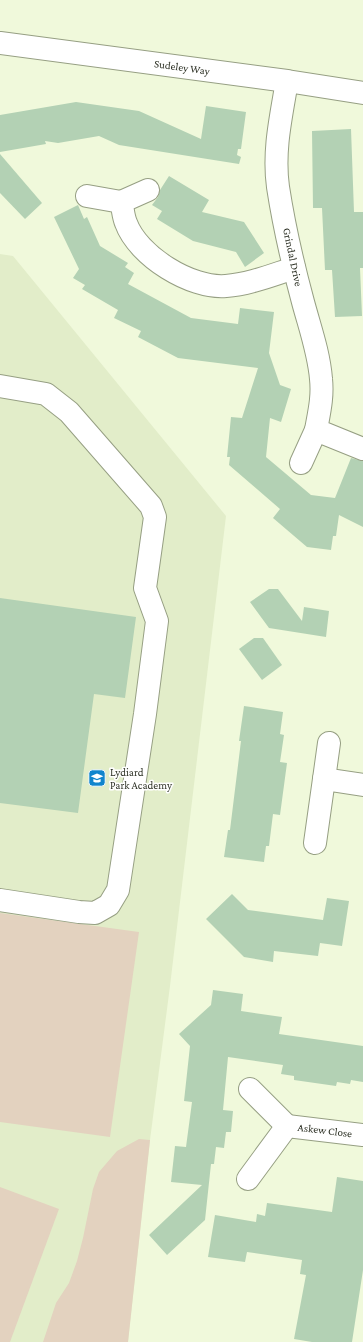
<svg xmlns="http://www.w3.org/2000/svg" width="363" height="1342" font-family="'Crimson Pro',serif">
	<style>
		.built { fill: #e2edc9 }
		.green { fill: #e3d2bf }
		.building { fill: #b3d1b4 }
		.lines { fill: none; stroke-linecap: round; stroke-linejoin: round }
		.minor-casing { stroke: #969f83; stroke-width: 24 }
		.minor { stroke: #fff; stroke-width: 22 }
		.labels { text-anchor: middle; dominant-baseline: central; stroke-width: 3; stroke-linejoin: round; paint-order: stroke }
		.street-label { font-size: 11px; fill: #2f3327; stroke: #fff }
		.poi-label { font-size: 11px; fill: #2f3327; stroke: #fff; text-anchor: start }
	</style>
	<rect width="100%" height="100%" fill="#f0f9db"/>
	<!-- built -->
	<polygon class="built" points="0,254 13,256 226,516 170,986 150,1140 128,1342 0,1342"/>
	<!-- green -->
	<g class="green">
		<polygon points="0,913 139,932 110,1137 0,1122"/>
		<polygon points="139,1139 150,1140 128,1342 43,1342 56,1303 69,1283 77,1261 83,1238 93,1189 99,1172 117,1151"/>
		<polygon points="0,1187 59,1209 10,1342 0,1342"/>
	</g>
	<!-- building -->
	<g class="building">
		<polygon points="76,102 139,111 201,139 206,106 246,112 241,149 238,149 237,155 241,157 239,164 119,145 99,136 58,143 45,141 46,144 0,152 0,115"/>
		<polygon points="351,129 354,212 363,212 363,268 360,268 362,316 335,317 332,270 325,270 322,208 313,208 312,131"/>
		<polygon points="0,154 42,203 25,219 0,193"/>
		<polygon points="169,176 209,200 202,212 244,222 264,253 245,267 236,252 193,241 157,219 162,211 152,205 158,197 160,190"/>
		<polygon points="78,205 84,219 87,217 100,246 128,263 125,267 134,273 128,284 191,318 238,324 240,308 274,312 269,353 280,385 291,389 281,422 270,418 266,457 311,495 335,498 351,458 363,461 363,527 339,515 336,536 333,536 331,550 307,547 273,518 280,509 229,465 230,457 227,457 231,417 242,418 258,368 178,358 138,337 141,331 114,318 118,310 82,289 85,285 73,278 79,269 54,217"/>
		<polygon points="269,589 278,589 302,621 304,607 329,611 326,637 269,628 250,602"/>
		<polygon points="0,598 136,617 125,698 94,694 78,813 0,803"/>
		<polygon points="254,638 263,638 282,665 262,680 239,649"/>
		<polygon points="244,706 283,712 280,734 284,735 280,762 287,763 280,815 273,814 269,846 266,846 264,862 224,857 228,830 230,830 241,741 239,741"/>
		<polygon points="232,894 248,910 323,920 327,898 349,901 342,946 320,943 318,956 274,951 273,962 244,957 206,919"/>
		<polygon points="213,990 243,994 241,1011 282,1017 279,1034 363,1046 363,1082 351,1080 350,1084 337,1082 336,1086 294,1080 294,1076 281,1074 283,1065 228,1057 223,1110 233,1111 231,1132 226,1132 224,1148 216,1147 214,1164 211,1164 205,1220 167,1255 149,1235 202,1185 171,1182 175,1146 186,1147 192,1102 184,1101 190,1046 179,1034 211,1005"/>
		<polygon points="337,1177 363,1181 363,1270 352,1342 312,1342 294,1339 306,1275 300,1274 302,1260 247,1252 245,1262 208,1257 215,1215 256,1222 257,1214 265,1216 267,1203 332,1212"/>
	</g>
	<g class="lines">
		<defs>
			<g id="minor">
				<polyline points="0,43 287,81 363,93"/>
				<path d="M 287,81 C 281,117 273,151 278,187 C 284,226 293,265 303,302 C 310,328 319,353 321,379 C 323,397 319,413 316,430 L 363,449"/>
				<path d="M 87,196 L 121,202 C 123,208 123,216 126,223 C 138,256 191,289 226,286 C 250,284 272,275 294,268"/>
				<polyline points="121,202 148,190"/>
				<polyline points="0,386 46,394 69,412 151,506 155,517 145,588 157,621 145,714 118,890 109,905 95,913 79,912 0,900"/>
				<polyline points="301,463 316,430"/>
				<polyline points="324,779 329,743"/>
				<polyline points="315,843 324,779 363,785"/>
				<polyline points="250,1089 287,1126"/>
				<polyline points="248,1179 287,1126 363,1135"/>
			</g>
		</defs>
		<!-- minor casing -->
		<use href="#minor" class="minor-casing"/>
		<!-- minor -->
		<use href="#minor" class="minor"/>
	</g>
	<!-- icons -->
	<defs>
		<symbol id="school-square" viewBox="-11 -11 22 22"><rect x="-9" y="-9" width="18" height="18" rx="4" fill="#1085cd" stroke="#fff"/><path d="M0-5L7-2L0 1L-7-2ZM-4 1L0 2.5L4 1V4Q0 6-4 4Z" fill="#fff"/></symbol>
	</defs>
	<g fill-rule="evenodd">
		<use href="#school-square" x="87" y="768" width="20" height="20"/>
	</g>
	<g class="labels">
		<!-- street labels -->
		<g class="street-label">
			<text transform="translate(182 67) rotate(8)">Sudeley Way</text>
			<text transform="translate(293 257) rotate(78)">Grindal Drive</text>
			<text transform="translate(325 1130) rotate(7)">Askew Close</text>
		</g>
		<!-- poi labels -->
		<g class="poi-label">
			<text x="110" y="772">Lydiard<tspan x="110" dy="13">Park Academy</tspan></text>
		</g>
	</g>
</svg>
